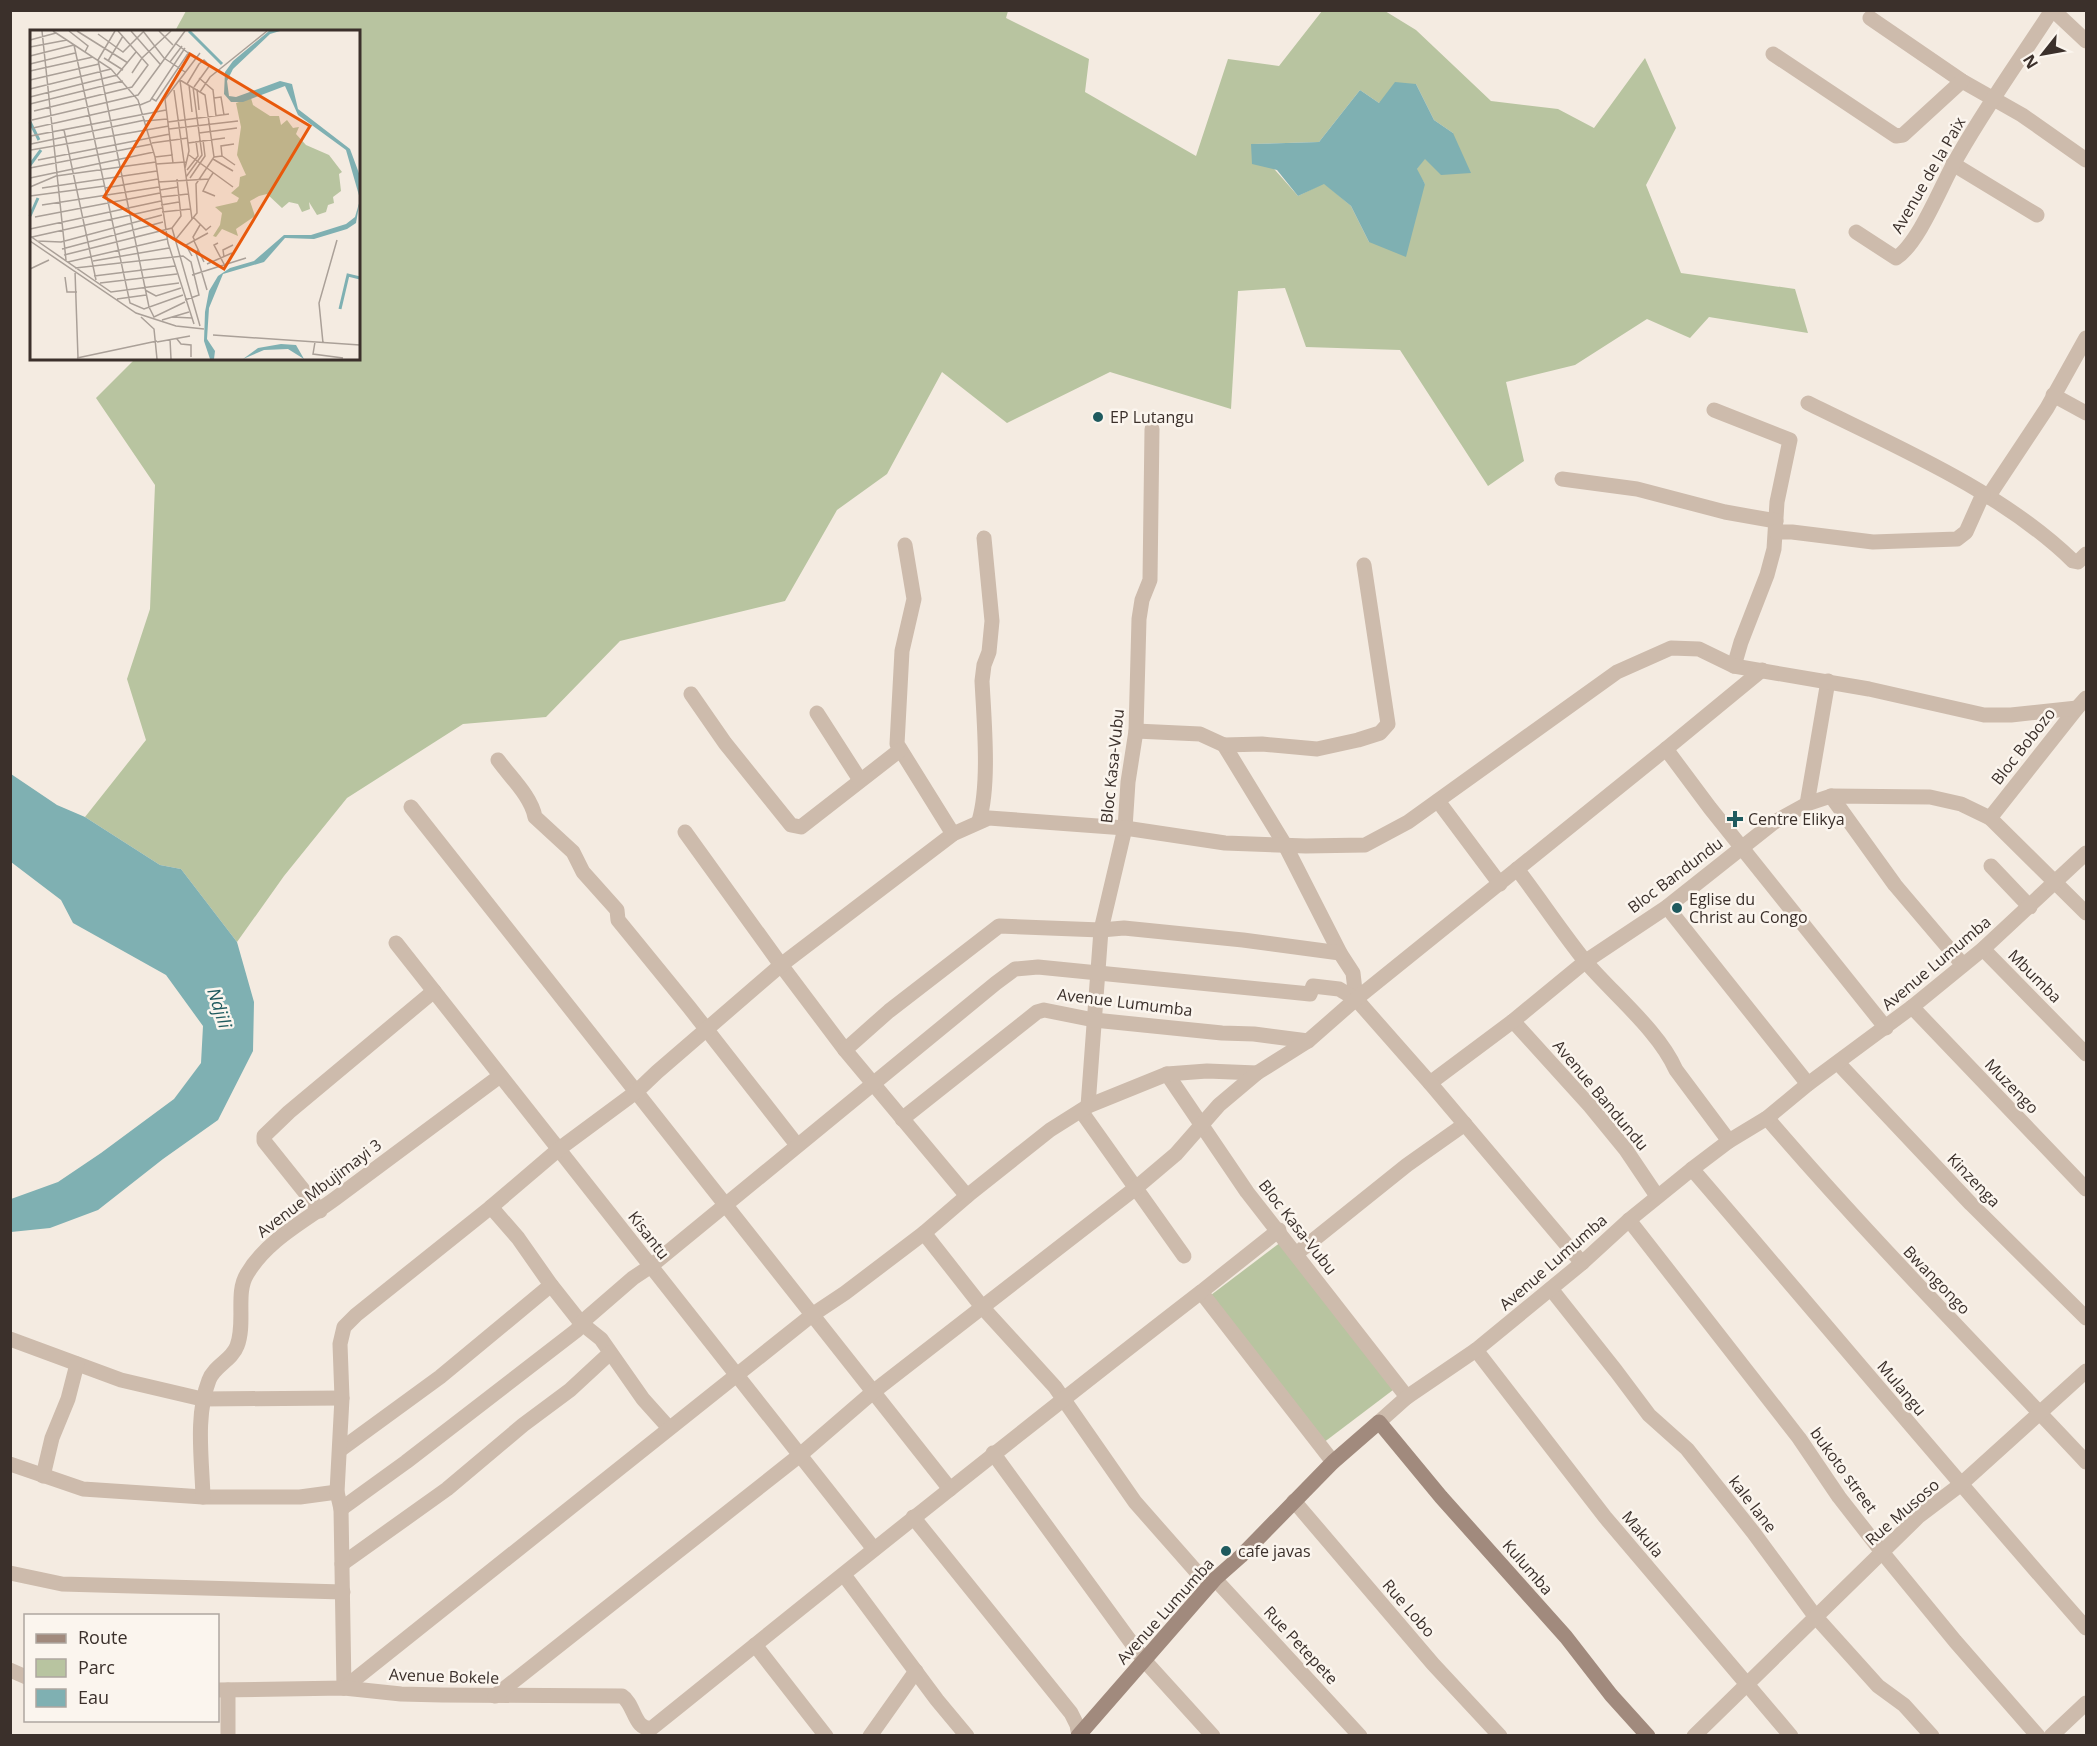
<svg xmlns="http://www.w3.org/2000/svg" width="2097" height="1746" font-family="'Open Sans',sans-serif">
	<style>
		.green { fill: #b8c4a0; fill-rule: evenodd }
		.water { fill: #7fb0b2 }
		.lines { fill: none; stroke-linecap: round; stroke-linejoin: round }
		.street { stroke: #cdbbac; stroke-width: 15 }
		.secondary { stroke: #a18a7d; stroke-width: 15 }
		.poi-dot { fill: #1f5a5e; stroke: #fbf5ee; stroke-width: 2 }
		.labels { text-anchor: middle; dominant-baseline: central; stroke-width: 5; stroke-linejoin: round; paint-order: stroke }
		.street-label { font-size: 16px; fill: #3b302b; stroke: #fbf5ee }
		.poi-label { font-size: 16px; fill: #3b302b; stroke: #fbf5ee; text-anchor: start }
		.water-label { font-size: 18px; font-style: italic; fill: #1f5a5e; stroke: #fbf5ee }
		.inset-river { fill: none; stroke: #7fb0b2; stroke-width: 3 }
		.inset-road { fill: none; stroke: #aaa098; stroke-width: 1.5 }
		.view { fill: #e8590c; fill-opacity: 0.15; stroke: #e8590c; stroke-width: 3 }
		.inset-edge { fill: none; stroke: #3b302b; stroke-width: 3 }
	</style>
	<rect width="100%" height="100%" fill="#f4ebe1"/>
	<!-- green -->
	<g class="green">
		<path d="M 186,11 L 1008,11 L 1006,18 L 1089,59 L 1085,92 L 1196,156 L 1228,59 L 1279,66 L 1322,11 L 1385,11 L 1416,30 L 1491,101 L 1558,109 L 1594,128 L 1645,58 L 1676,128 L 1646,185 L 1681,273 L 1795,289 L 1808,333 L 1709,317 L 1690,338 L 1647,319 L 1575,365 L 1506,382 L 1524,461 L 1488,486 L 1400,350 L 1306,347 L 1285,288 L 1238,291 L 1231,409 L 1110,372 L 1007,423 L 942,372 L 887,474 L 837,510 L 785,601 L 620,641 L 546,717 L 463,724 L 347,798 L 284,876 L 237,942 L 181,869 L 160,865 L 85,817 L 146,740 L 127,679 L 150,609 L 155,485 L 96,398 L 135,359 L 358,358 L 358,32 L 175,31 ZM 1416,84 L 1434,120 L 1453,133 L 1425,158 L 1416,170 L 1425,184 L 1369,242 L 1351,206 L 1324,183 L 1298,196 L 1252,144 L 1319,142 L 1360,90 L 1379,103 Z"/>
		<polygon points="1281,1242 1393,1390 1323,1443 1211,1295"/>
	</g>
	<!-- water -->
	<g class="water">
		<polygon points="1395,82 1416,84 1434,120 1453,133 1471,173 1441,175 1425,159 1417,169 1425,184 1406,257 1369,242 1351,206 1324,184 1298,196 1277,170 1252,164 1251,144 1319,142 1360,90 1379,103"/>
		<polygon points="11,774 57,805 85,817 160,865 181,869 237,942 254,1002 253,1051 218,1120 163,1159 98,1210 50,1228 11,1232 11,1199 58,1182 101,1153 174,1099 201,1063 203,1026 166,975 73,923 61,900 11,862"/>
	</g>
	<g class="lines">
		<!-- street -->
		<g class="street">
			<polyline points="2053,10 2086,41"/>
			<polyline points="1870,18 1962,81 2022,115 2086,160"/>
			<polyline points="1773,54 1896,136 1903,135 1962,81"/>
			<polyline points="1953,164 2037,215"/>
			<path d="M 1856,232 L 1896,258 C 1918,244 1940,189 1953,165 C 1982,112 2019,61 2052,10"/>
			<polyline points="2053,395 2086,413"/>
			<path d="M 1808,403 C 1897,447 2001,491 2073,561 L 2078,562 L 2086,554"/>
			<polyline points="1714,410 1790,440 1777,502 1774,549 1767,575 1741,642 1734,666"/>
			<polyline points="1562,479 1637,489 1725,512 1776,521"/>
			<polyline points="1988,497 2047,408 2086,338"/>
			<polyline points="1776,532 1792,532 1873,542 1957,539 1966,532 1983,494"/>
			<polyline points="905,545 914,599 902,651 897,744 953,834"/>
			<polyline points="691,694 725,743 791,825 801,827 900,750"/>
			<polyline points="817,713 860,780"/>
			<polyline points="1136,731 1200,734 1224,745 1285,845 1340,953 1353,973 1356,999"/>
			<polyline points="1224,745 1262,744 1317,749 1358,740 1380,733 1388,724 1364,565"/>
			<polyline points="1666,749 1710,808 1886,1028"/>
			<path d="M 498,760 C 510,777 531,796 535,817 L 573,852 L 583,872 L 617,910 L 618,920 L 689,1007 L 797,1145"/>
			<polyline points="1831,796 1895,885 1963,965"/>
			<polyline points="1438,801 1500,884"/>
			<polyline points="1807,804 1828,681"/>
			<polyline points="411,807 950,1489"/>
			<polyline points="1990,818 2077,708 2086,698"/>
			<path d="M 979,821 C 990,784 984,721 982,681 L 984,665 L 989,652 L 992,621 L 984,538"/>
			<polyline points="685,832 781,965 845,1050 967,1196"/>
			<polyline points="1991,866 2030,907"/>
			<path d="M 1517,869 C 1540,899 1561,931 1585,961 C 1613,994 1659,1031 1676,1070 L 1729,1141"/>
			<polyline points="1667,907 1808,1084"/>
			<polyline points="396,943 874,1549"/>
			<polyline points="1983,949 2086,1054"/>
			<polyline points="1912,1007 2086,1189"/>
			<polyline points="1513,1021 1590,1106 1626,1150 1657,1196"/>
			<polyline points="845,1050 889,1011 999,926 1101,930 1124,928 1243,940 1340,953"/>
			<polyline points="1838,1063 1971,1204 2086,1318"/>
			<polyline points="1167,1074 1247,1192 1407,1397"/>
			<polyline points="1430,1083 1513,1021 1586,961 1667,907 1773,823 1807,804 1831,796 1930,797 1961,804 1990,818 2086,913"/>
			<polyline points="1088,1106 1101,930 1125,828 1128,782 1136,731 1139,619 1142,600 1150,580 1152,429"/>
			<polyline points="1081,1111 1184,1256"/>
			<path d="M 1767,1118 C 1869,1237 1979,1348 2086,1462"/>
			<polyline points="902,1119 1037,1012 1044,1010 1094,1020 1222,1033 1254,1034 1308,1041"/>
			<path d="M 1692,1169 C 1824,1322 1953,1477 2086,1628"/>
			<polyline points="491,1207 518,1238 551,1285 581,1323 601,1339 643,1399 669,1428"/>
			<polyline points="320,1211 264,1141 264,1136 289,1112 434,991"/>
			<polyline points="1629,1220 1799,1438 1839,1497 1882,1552 1955,1641 2038,1736"/>
			<polyline points="1279,1230 1201,1292 1333,1462"/>
			<polyline points="924,1233 983,1308 1055,1387 1135,1502 1209,1586"/>
			<polyline points="1296,1254 1407,1165 1465,1124"/>
			<polyline points="1551,1289 1616,1371 1649,1415 1687,1449 1753,1532 1815,1616 1878,1686 1904,1705 1932,1736"/>
			<polyline points="10,1339 121,1380 202,1399 342,1398"/>
			<polyline points="1476,1350 1605,1517 1791,1736"/>
			<polyline points="1379,1422 1407,1397 1476,1350 1582,1263 1629,1220 1692,1169 1729,1141 1767,1118 1808,1084 1912,1007 1983,949 2086,853"/>
			<polyline points="340,1450 440,1377 551,1285"/>
			<polyline points="993,1453 1144,1660 1213,1736"/>
			<polyline points="10,1464 83,1489 203,1497 300,1497 337,1492"/>
			<polyline points="43,1476 52,1438 68,1399 77,1364"/>
			<path d="M 203,1497 C 202,1460 195,1416 209,1380 C 214,1366 232,1360 237,1346 C 246,1323 235,1293 247,1274 C 267,1240 305,1221 336,1198 C 391,1157 446,1116 500,1076"/>
			<polyline points="1294,1501 1433,1664 1500,1736"/>
			<polyline points="341,1509 406,1462 577,1330 581,1323 633,1278 651,1266 996,983 1015,969 1038,967 1310,994 1313,986 1339,989 1356,999 1430,1083 1582,1263"/>
			<polyline points="913,1517 1071,1713 1077,1725 1079,1736"/>
			<polyline points="342,1564 447,1489 523,1425 570,1390 610,1353"/>
			<polyline points="10,1573 62,1584 343,1592"/>
			<polyline points="844,1575 937,1700 967,1736"/>
			<polyline points="1215,1579 1360,1736"/>
			<polyline points="755,1645 826,1736"/>
			<polyline points="10,1670 26,1677"/>
			<polyline points="344,1688 341,1509 337,1492 342,1398 340,1344 344,1327 356,1315 491,1207 559,1149 636,1092 657,1072 781,965 953,834 989,818 1125,828 1225,843 1306,846 1365,845 1408,822 1617,672 1671,648 1699,649 1734,666 1869,689 1984,715 2011,715 2077,708"/>
			<polyline points="344,1688 812,1315 845,1293 924,1233 967,1196 1050,1130 1088,1106 1167,1074 1207,1071 1257,1073"/>
			<path d="M 218,1690 L 344,1688 L 401,1694 L 442,1695 L 622,1696 C 635,1704 634,1731 652,1728 C 834,1581 1016,1435 1201,1292"/>
			<polyline points="228,1690 228,1736"/>
			<polyline points="495,1696 800,1455 873,1392 1137,1187 1176,1154 1219,1105 1257,1073 1308,1041 1356,999 1666,749 1762,670"/>
			<polyline points="870,1736 916,1671"/>
			<polyline points="1694,1736 1919,1516 1960,1485 2086,1371"/>
			<polyline points="2051,1736 2086,1703"/>
		</g>
		<!-- secondary -->
		<polyline class="secondary" points="1078,1736 1215,1579 1241,1556 1333,1462 1379,1422 1441,1497 1566,1637 1611,1695 1648,1736"/>
	</g>
	<!-- markers -->
	<g class="poi-dot">
		<circle cx="1098" cy="417" r="6"/>
		<path d="M1732 810h6v6h6v6h-6v6h-6v-6h-6v-6h6z"/>
		<circle cx="1677" cy="908" r="6"/>
		<circle cx="1226" cy="1551" r="6"/>
	</g>
	<g class="labels">
		<!-- street labels -->
		<g class="street-label">
			<text transform="translate(1928 175) rotate(-60)">Avenue de la Paix</text>
			<text transform="translate(2023 746) rotate(-52)">Bloc Bobozo</text>
			<text transform="translate(1112 766) rotate(-84)">Bloc Kasa-Vubu</text>
			<text transform="translate(1675 875) rotate(-37)">Bloc Bandundu</text>
			<text transform="translate(1936 963) rotate(-40)">Avenue Lumumba</text>
			<text transform="translate(2035 976) rotate(45)">Mbumba</text>
			<text transform="translate(1125 1002) rotate(7)">Avenue Lumumba</text>
			<text transform="translate(2012 1086) rotate(46)">Muzengo</text>
			<text transform="translate(1601 1095) rotate(50)">Avenue Bandundu</text>
			<text transform="translate(1974 1180) rotate(46)">Kinzenga</text>
			<text transform="translate(319 1188) rotate(-37)">Avenue Mbujimayi 3</text>
			<text transform="translate(1298 1227) rotate(52)">Bloc Kasa-Vubu</text>
			<text transform="translate(649 1235) rotate(52)">Kisantu</text>
			<text transform="translate(1553 1262) rotate(-41)">Avenue Lumumba</text>
			<text transform="translate(1937 1280) rotate(46)">Bwangongo</text>
			<text transform="translate(1902 1388) rotate(50)">Mulangu</text>
			<text transform="translate(1844 1470) rotate(54)">bukoto street</text>
			<text transform="translate(1753 1504) rotate(52)">kale lane</text>
			<text transform="translate(1902 1512) rotate(-41)">Rue Musoso</text>
			<text transform="translate(1643 1534) rotate(50)">Makula</text>
			<text transform="translate(1528 1567) rotate(49)">Kulumba</text>
			<text transform="translate(1409 1608) rotate(49)">Rue Lobo</text>
			<text transform="translate(1165 1611) rotate(-48)">Avenue Lumumba</text>
			<text transform="translate(1301 1645) rotate(47)">Rue Petepete</text>
			<text transform="translate(444 1676) rotate(2)">Avenue Bokele</text>
		</g>
		<!-- poi labels -->
		<g class="poi-label">
			<text x="1110" y="417">EP Lutangu</text>
			<text x="1748" y="819">Centre Elikya</text>
			<text x="1689" y="899">Eglise du<tspan x="1689" dy="18">Christ au Congo</tspan></text>
			<text x="1238" y="1551">cafe javas</text>
		</g>
		<!-- water labels -->
		<g class="water-label">
			<text transform="translate(220 1008) rotate(72)">Ndjili</text>
		</g>
	</g>
	<!-- overview -->
	<g transform="translate(30 30)">
		<rect width="330" height="330" fill="#f4ebe1"/>
		<path d="M 221,68 L 223,75 L 240,86 L 249,86 L 251,95 L 257,90 L 263,98 L 269,97 L 266,104 L 276,115 L 299,125 L 312,142 L 309,144 L 311,161 L 303,167 L 304,173 L 298,175 L 296,182 L 287,185 L 279,172 L 280,179 L 272,182 L 268,174 L 259,172 L 252,178 L 237,164 L 229,166 L 220,171 L 225,186 L 206,199 L 208,206 L 192,199 L 186,207 L 183,206 L 190,195 L 192,183 L 185,177 L 207,172 L 209,168 L 201,163 L 209,156 L 210,147 L 216,145 L 207,125 L 211,97 L 206,73 Z" fill="#b8c4a0"/>
		<path d="M 239,1 L 250,1 L 240,4 L 203,39 L 197,51 L 199,66 L 206,67 L 250,51 L 262,54 L 268,79 L 320,119 L 330,146 L 330,169 L 316,120 L 268,85 L 255,56 L 213,72 L 201,72 L 194,64 L 195,42 L 203,31 ZM 330,170 L 326,193 L 317,199 L 284,209 L 255,208 L 234,232 L 193,244 L 179,278 L 177,309 L 185,321 L 184,329 L 180,329 L 174,311 L 175,282 L 179,261 L 188,246 L 200,238 L 224,231 L 254,205 L 281,205 L 316,194 L 325,187 ZM 251,314 L 266,315 L 274,329 L 258,319 L 234,320 L 213,329 L 228,318 Z" fill="#7fb0b2"/>
		<path class="inset-river" d="M 159,1 L 192,34M 0,92 L 9,110M 0,135 L 11,120M 0,186 L 8,168M 310,279 L 318,245 L 330,248"/>
		<path class="inset-road" d="M 12,1 L 36,230M 23,1 L 81,39 L 108,70 L 125,127 L 138,213 L 164,294M 39,1 L 58,16 L 55,22M 47,1 L 98,33M 101,1 L 130,34M 113,1 L 134,28 L 155,42M 129,1 L 143,15M 68,4 L 93,22 L 113,2M 0,10 L 26,3M 145,13 L 165,28M 44,15 L 100,273 L 114,279 L 153,265M 0,17 L 37,10M 0,26 L 44,15M 74,28 L 93,40M 68,30 L 119,277 L 124,287 L 155,272M 68,30 L 85,1M 78,31 L 93,6M 140,32 L 152,16M 0,34 L 45,23M 0,41 L 63,27M 102,43 L 112,28 L 141,1M 169,48 L 183,60 L 186,86M 0,50 L 69,34M 150,50 L 159,121 L 155,138M 157,54 L 169,34 L 174,30 L 177,33M 159,55 L 162,82M 164,57 L 180,35M 0,59 L 81,39M 167,59 L 169,80M 144,60 L 162,189M 170,62 L 180,47 L 237,1M 0,67 L 87,45 L 106,22M 121,68 L 126,71 L 159,22M 184,68 L 191,67 L 194,85M 0,74 L 93,51M 110,75 L 120,71 L 155,18M 4,81 L 102,57 L 118,35 L 88,1M 2,90 L 108,65 L 155,1M 115,91 L 137,89M 138,92 L 199,84M 3,98 L 110,74M 139,99 L 208,91M 34,100 L 66,250M 169,103 L 207,98M 122,113 L 158,108M 158,113 L 195,108M 1,114 L 115,90M 1,120 L 139,96M 0,125 L 1,106 L 136,80M 142,125 L 135,69 L 170,23M 159,125 L 203,157M 192,126 L 191,116 L 204,114M 125,127 L 142,125 L 143,133M 184,127 L 192,126 L 205,135M 183,129 L 203,141M 8,130 L 140,104M 126,134 L 156,132M 0,138 L 122,114M 157,140 L 168,126 L 166,111M 156,147 L 172,125 L 163,57M 0,148 L 124,122M 160,148 L 175,126 L 173,110M 179,149 L 173,161 L 185,166M 128,152 L 179,149 L 183,143M 0,157 L 26,146 L 126,132M 12,158 L 127,141M 75,158 L 128,149M 130,160 L 148,157M 0,166 L 75,156M 131,167 L 158,164M 12,175 L 129,157M 131,175 L 149,172M 132,182 L 160,179M 5,187 L 130,163M 163,187 L 176,200 L 181,196M 142,198 L 170,296M 0,199 L 131,171M 0,206 L 81,262 L 149,253M 2,207 L 132,178M 146,209 L 167,183 L 166,154 L 184,127 L 175,65 L 150,50M 0,211 L 106,283 L 146,296 L 174,299M 7,211 L 31,212 L 132,185M 164,211 L 174,232M 165,211 L 163,207 L 170,195M 188,213 L 184,215 L 195,236M 32,219 L 133,192M 168,220 L 166,223 L 177,260M 34,225 L 142,198 L 151,186 L 147,149M 162,226 L 156,215 L 178,203M 194,227 L 193,220 L 203,215M 63,231 L 139,218M 38,232 L 137,209M 177,234 L 202,223M 45,238 L 153,226 L 161,232 L 169,265 L 155,270M 0,239 L 19,230M 45,241 L 48,328M 162,245 L 216,228M 64,246 L 145,236M 35,247 L 37,262 L 47,262M 70,253 L 147,244M 115,260 L 126,266 L 151,258M 87,269 L 116,265M 111,287 L 124,299 L 127,329M 142,287 L 162,288M 132,290 L 159,282M 183,305 L 330,315M 140,309 L 141,329M 147,309 L 151,314 L 161,315 L 161,327M 127,312 L 160,306M 285,312 L 283,324 L 313,328M 293,313 L 289,273 L 307,210M 47,328 L 127,311"/>
		<path class="view" d="M 160,24 L 280,96 L 194,239 L 74,167 Z"/>
		<rect width="330" height="330" class="inset-edge"/>
	</g>
	<!-- border -->
	<rect width="2097" height="1746" fill="none" stroke="#3b302b" stroke-width="24"/>
	<!-- legend -->
	<rect x="24" y="1614" width="195" height="108" fill="#fbf5ee" stroke="#aea6a0" stroke-width="1.5"/>
	<rect x="36" y="1634" width="30" height="9" fill="#a18a7d" stroke="#aea6a0" stroke-width="1.5"/>
	<text x="78" y="1644" font-size="18" fill="#3b302b">Route</text>
	<rect x="36" y="1659" width="30" height="18" fill="#b8c4a0" stroke="#aea6a0" stroke-width="1.5"/>
	<text x="78" y="1674" font-size="18" fill="#3b302b">Parc</text>
	<rect x="36" y="1689" width="30" height="18" fill="#7fb0b2" stroke="#aea6a0" stroke-width="1.5"/>
	<text x="78" y="1704" font-size="18" fill="#3b302b">Eau</text>
	<!-- north arrow -->
	<g transform="translate(2043 54) rotate(239)" stroke="#fbf5ee" stroke-width="4.5" paint-order="stroke">
	<path d="M0-4.5L10 22L0 15L-10 22Z" fill="#3b302b"/>
	<text y="-9" font-size="16" font-weight="bold" text-anchor="middle" fill="#3b302b">N</text>
	</g>
</svg>
